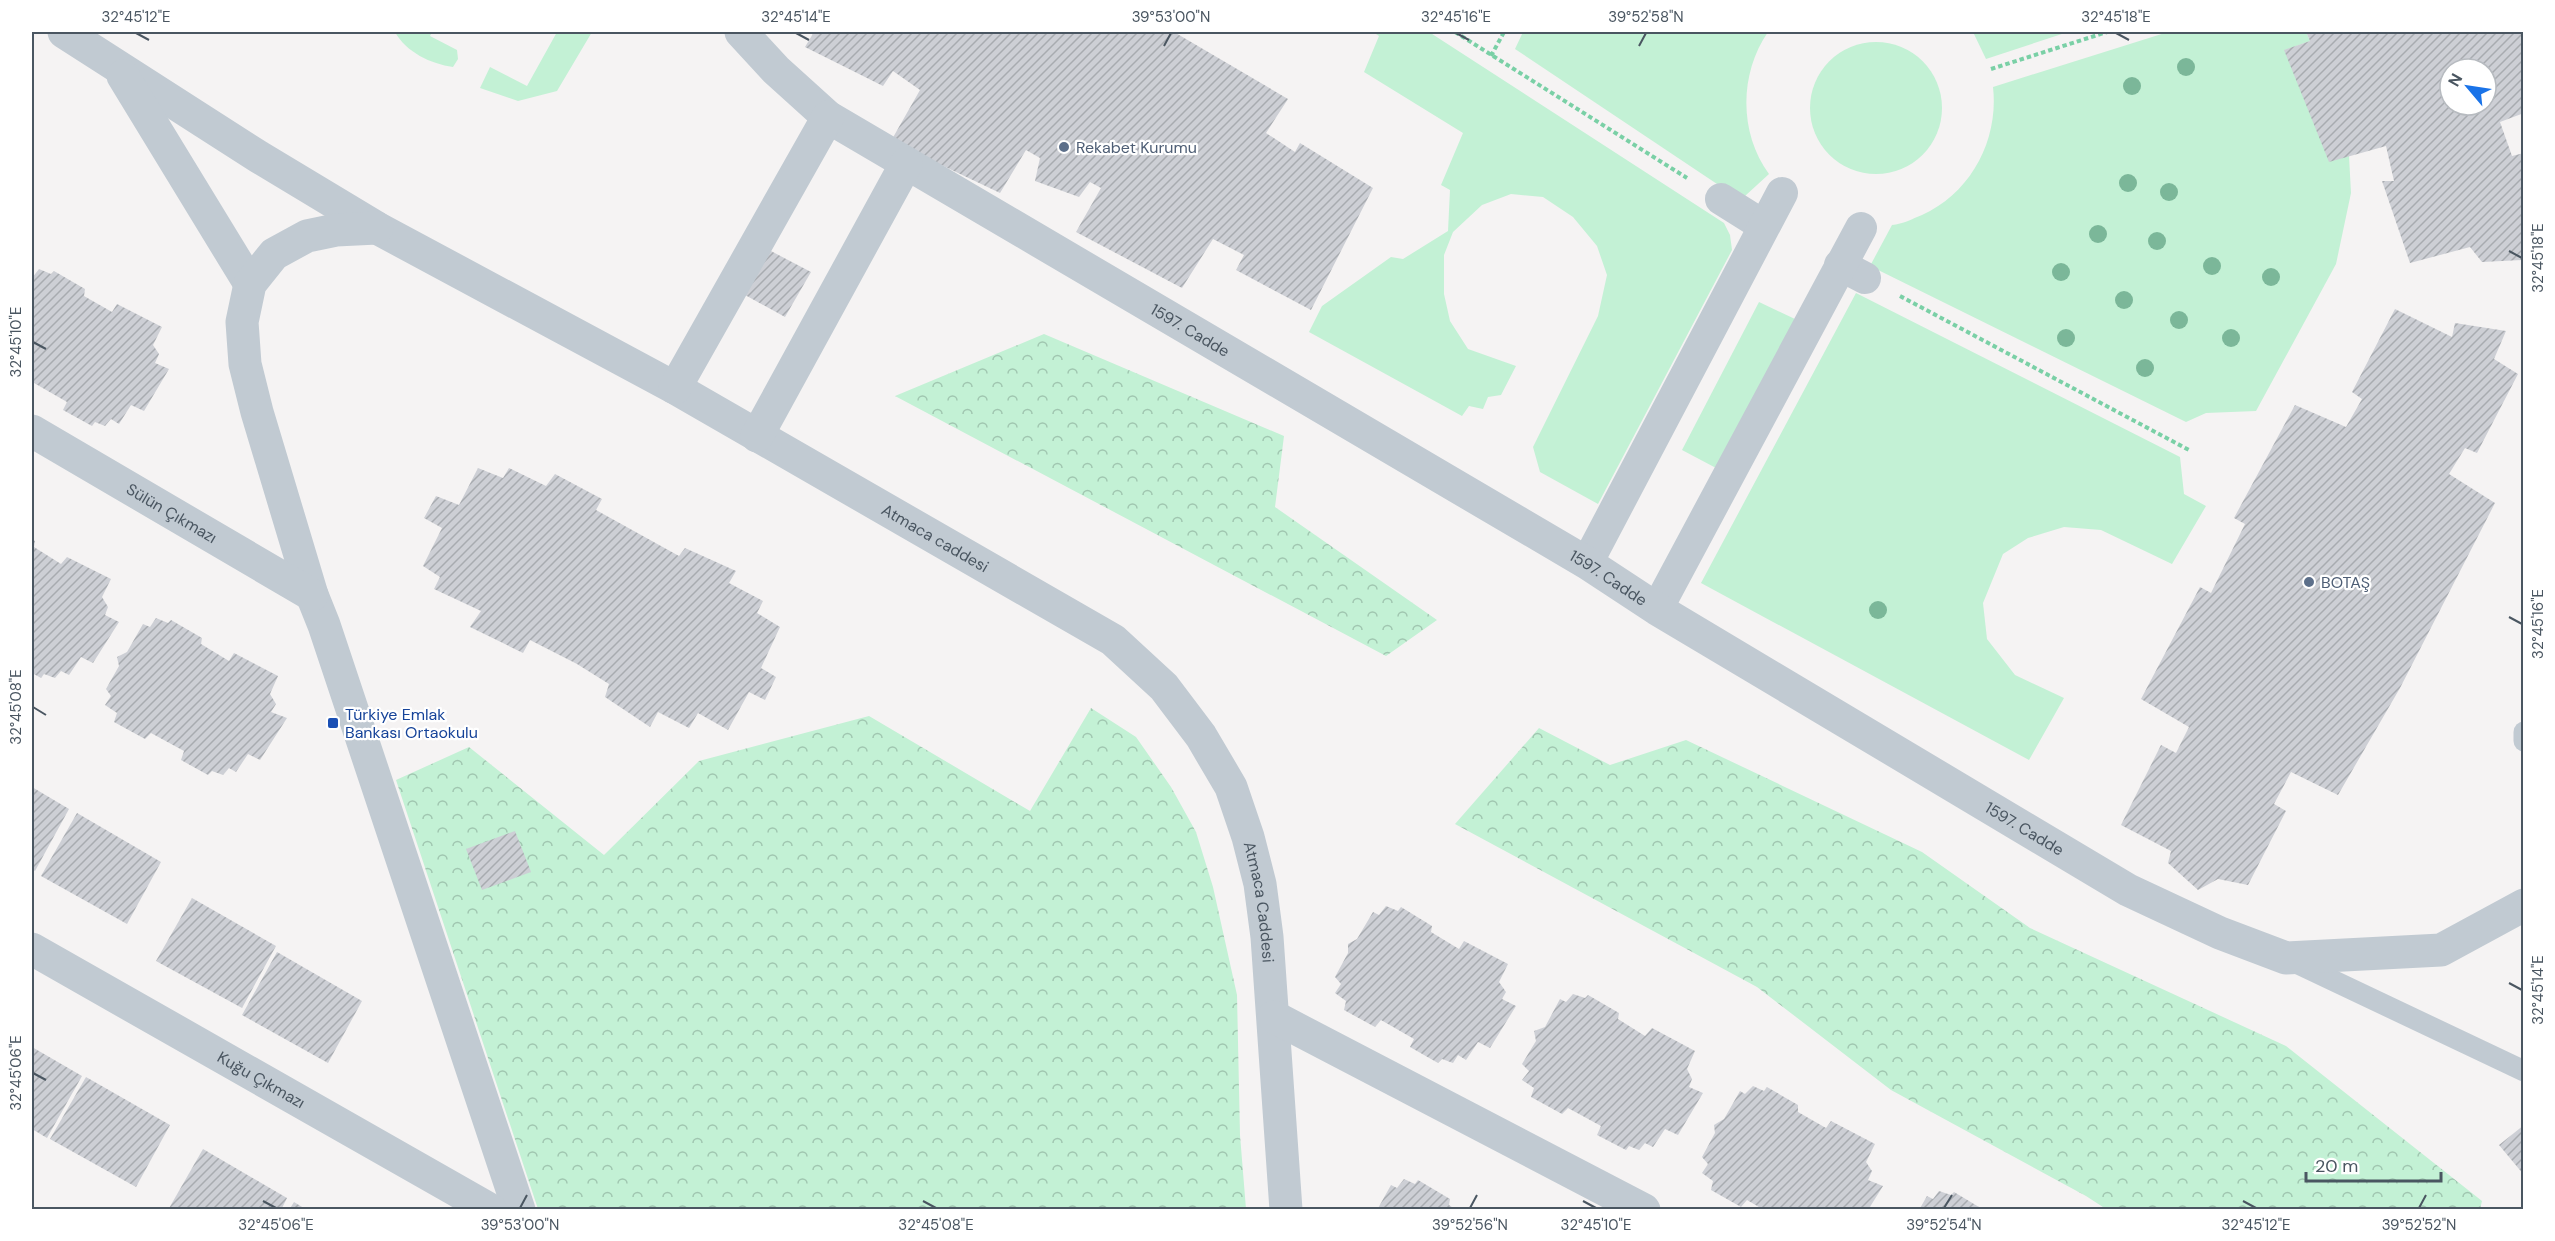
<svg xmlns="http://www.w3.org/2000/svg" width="2555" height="1241" font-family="'DM Sans',sans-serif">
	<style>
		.grass { fill: #c3f1d5 }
		.forest { fill: url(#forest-crowns) }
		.building { fill: url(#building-hatch); fill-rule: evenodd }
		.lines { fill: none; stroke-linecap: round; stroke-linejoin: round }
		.path { stroke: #7ad0a6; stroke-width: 4; stroke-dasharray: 4.5 3; stroke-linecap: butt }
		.service { stroke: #c1cad2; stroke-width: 21 }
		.pedestrian { stroke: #c1cad2; stroke-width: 32 }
		.minor { stroke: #c1cad2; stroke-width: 33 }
		.tree { fill: #7bb799 }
		.ticks { fill: none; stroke: #4a5661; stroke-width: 2 }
		.service-dot { fill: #5c6f8a; stroke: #fff; stroke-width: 2 }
		.transit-dot { fill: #1a4fb4; stroke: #fff; stroke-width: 2 }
		.labels { text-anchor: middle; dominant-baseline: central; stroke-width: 4.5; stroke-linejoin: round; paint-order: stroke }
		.service-label { font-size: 16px; fill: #4e5e75; stroke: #fff; text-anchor: start }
		.street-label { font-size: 16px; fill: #4a5661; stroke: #fff }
		.transit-label { font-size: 16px; fill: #164399; stroke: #fff; text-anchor: start }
		.neatline { fill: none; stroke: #4a5661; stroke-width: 2 }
		.ticks-label { font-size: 15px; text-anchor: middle; fill: #4a5661 }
	</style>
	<defs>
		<pattern id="forest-crowns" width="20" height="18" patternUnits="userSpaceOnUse" patternTransform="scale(1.5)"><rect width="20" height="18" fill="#c3f1d5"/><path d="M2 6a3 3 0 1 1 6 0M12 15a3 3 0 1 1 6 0" fill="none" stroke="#a0c6b0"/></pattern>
		<pattern id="building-hatch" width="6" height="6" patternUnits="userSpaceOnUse" patternTransform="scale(1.5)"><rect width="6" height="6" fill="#cdcfd5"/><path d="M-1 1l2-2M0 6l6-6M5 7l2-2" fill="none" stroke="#a8abb0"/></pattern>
	</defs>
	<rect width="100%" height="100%" fill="#f5f3f3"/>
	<!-- grass -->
	<g class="grass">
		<path d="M 395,32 L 432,32 L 430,36 L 457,50 L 458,59 L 453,67 C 431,64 406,52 395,32 Z"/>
		<polygon points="557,32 592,32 557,91 518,101 480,88 490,67 527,86"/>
		<polygon points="1373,32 1429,32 1724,223 1730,235 1732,250 1598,504 1540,472 1533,447 1598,316 1607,275 1597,246 1573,217 1543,197 1511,194 1482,205 1453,232 1444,255 1444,294 1450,321 1468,349 1516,366 1501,395 1488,397 1483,409 1469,406 1462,416 1309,332 1322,306 1391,257 1403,259 1448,231 1450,190 1441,185 1463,133 1364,72 1379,36"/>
		<path d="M 1523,32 L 1768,32 C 1739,74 1739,133 1769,174 L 1745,196 L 1726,190 L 1515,49 Z"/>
		<polygon points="1973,32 2068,32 1986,59"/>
		<path d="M 2168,32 L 2306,32 L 2310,41 L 2285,50 L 2349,156 L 2351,193 L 2336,264 L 2256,411 L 2206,413 L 2186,422 L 1870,266 L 1892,225 C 1903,224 1912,219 1922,215 C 1971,193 1999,140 1993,87 Z"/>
		<circle cx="1876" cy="108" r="66"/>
		<polygon points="1856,293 2180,457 2184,494 2206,506 2172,564 2101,530 2064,527 2028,538 2003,554 1983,603 1987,639 2015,675 2064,698 2029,760 1701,583"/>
		<polygon points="1759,302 1795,319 1716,468 1682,450"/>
	</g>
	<!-- forest -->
	<g class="forest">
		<polygon points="1044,334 1284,436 1275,507 1437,620 1386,656 895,396"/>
		<polygon points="1091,708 1136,737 1171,787 1196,832 1213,887 1237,995 1240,1135 1246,1209 538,1209 396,780 469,747 604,855 699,761 869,716 1030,811"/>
		<polygon points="1539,728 1610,765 1686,740 1922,852 2030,928 2286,1046 2482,1201 2480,1209 2106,1209 2086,1196 1891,1090 1757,987 1455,824"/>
	</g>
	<!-- building -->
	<g class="building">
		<polygon points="814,32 1174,32 1288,99 1266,133 1295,152 1300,143 1373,188 1311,310 1236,270 1244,255 1213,239 1182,288 1076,232 1101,188 1090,182 1079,197 1035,181 1040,158 1026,150 1000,193 891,141 920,90 893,71 883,86 805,47"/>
		<path d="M 2306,32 L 2524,32 L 2524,113 L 2500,122 L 2512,156 L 2524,153 L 2522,260 L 2482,262 L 2470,247 L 2410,263 L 2382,181 L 2394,181 L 2386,146 L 2329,162 L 2284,50 L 2310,41 ZM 2450,69 L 2486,69 L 2486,105 L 2450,105 Z"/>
		<polygon points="769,250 811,272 785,317 745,295"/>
		<polygon points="39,269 51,274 54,271 85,289 84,296 112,312 117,304 162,327 153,345 159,354 155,363 169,369 144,411 131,405 119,424 111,419 105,426 95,422 92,426 63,410 67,402 34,383 32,386 32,278"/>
		<polygon points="2395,309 2452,337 2455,323 2506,331 2494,359 2518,374 2477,453 2465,448 2449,474 2495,503 2400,688 2338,795 2291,772 2274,804 2286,811 2248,885 2218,879 2198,890 2168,863 2171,851 2121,825 2161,745 2176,753 2189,727 2141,699 2200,587 2211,593 2245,524 2234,518 2295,405 2346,427 2362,399 2352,392"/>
		<polygon points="478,468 503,478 509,468 546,486 555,474 602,499 596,510 679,556 685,548 736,571 729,583 763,601 757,613 780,627 761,668 776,677 765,700 749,692 728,730 698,713 689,728 658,712 650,727 605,697 609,684 577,664 530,640 523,653 470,627 481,611 434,589 440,577 423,566 442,528 424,518 436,496 459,505"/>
		<polygon points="32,539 35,541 34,547 61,564 67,557 111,579 102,597 108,607 105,615 119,622 93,663 81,657 69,675 61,671 55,678 44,674 41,678 32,673"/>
		<polygon points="156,618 168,623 171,620 202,638 201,644 229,661 234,653 278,676 270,694 276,704 271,712 287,718 260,760 248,754 236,772 229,768 223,775 212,771 208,775 181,760 184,751 151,733 145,739 114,722 117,713 105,705 111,696 106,689 119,666 117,657 127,652 143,624 150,627"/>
		<polygon points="32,787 69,809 35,871 32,869"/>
		<polygon points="77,813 161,862 127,924 41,876"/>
		<polygon points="515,831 531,872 482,890 466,849"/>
		<polygon points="192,898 276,946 242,1008 156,961"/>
		<polygon points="1386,906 1398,911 1401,907 1432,926 1431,932 1459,949 1464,941 1508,964 1499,982 1506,992 1502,999 1516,1006 1490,1048 1478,1042 1466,1060 1458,1055 1453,1063 1442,1059 1438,1063 1410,1047 1414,1039 1381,1020 1375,1027 1344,1010 1346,1001 1335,993 1341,984 1335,977 1348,953 1348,944 1357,939 1373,912 1379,915"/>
		<polygon points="277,952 362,1001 328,1063 242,1015"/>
		<polygon points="1573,994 1585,998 1588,995 1619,1013 1618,1019 1645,1036 1652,1028 1695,1051 1687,1069 1692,1079 1689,1087 1703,1093 1678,1135 1665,1129 1653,1147 1645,1143 1639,1150 1629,1146 1626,1150 1597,1135 1601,1126 1568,1108 1562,1114 1531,1097 1534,1088 1522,1080 1529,1071 1522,1064 1536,1041 1534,1031 1545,1027 1560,999 1566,1002"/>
		<polygon points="32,1047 82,1076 47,1138 32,1129"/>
		<polygon points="86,1077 170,1125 136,1187 50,1139"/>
		<polygon points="1753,1086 1764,1091 1767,1087 1798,1105 1798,1112 1826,1128 1831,1121 1875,1144 1866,1162 1872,1171 1868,1180 1883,1186 1868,1210 1764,1210 1747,1200 1741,1207 1711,1190 1713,1181 1702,1173 1708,1164 1702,1157 1715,1133 1714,1125 1724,1119 1740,1091 1745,1094"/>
		<polygon points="2524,1125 2524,1175 2499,1145"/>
		<polygon points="203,1149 287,1198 281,1210 168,1210"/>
		<polygon points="1404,1179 1415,1184 1418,1180 1450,1199 1449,1205 1456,1210 1377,1210 1391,1185 1397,1188"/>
		<polygon points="1939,1191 1951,1195 1954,1192 1984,1210 1919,1210 1927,1196 1933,1199"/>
		<polygon points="294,1202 307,1210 289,1210"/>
	</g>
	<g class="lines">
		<!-- path -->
		<g class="path">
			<polyline points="1455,32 1687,178"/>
			<polyline points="1491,56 1504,32"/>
			<polyline points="1991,69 2107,32"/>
			<polyline points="1900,296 2189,450"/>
		</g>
		<!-- service -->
		<g class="service">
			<polyline points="2524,732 2524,741"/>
			<polyline points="2292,961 2524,1071"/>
		</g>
		<!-- pedestrian -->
		<g class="pedestrian">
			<polyline points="1721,199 1764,226"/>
			<polyline points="1840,265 1865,278"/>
			<polyline points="1587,563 1782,193"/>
			<polyline points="1657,609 1861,228"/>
		</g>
		<!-- minor -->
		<g class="minor">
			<path id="s1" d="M 64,32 L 259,157 L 377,228 L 675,388 L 1113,640 L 1164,687 L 1201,736 L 1231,787 L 1248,837 L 1260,884 L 1267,937 L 1286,1210"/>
			<path id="s2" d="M 741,32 L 776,70 L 828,117 L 1587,563 L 1657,609 L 2128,890 L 2220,933 L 2286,958 L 2441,950 L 2524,905"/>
			<polyline points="123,76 250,284"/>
			<polyline points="377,228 336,230 307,236 274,254 250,284 242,322 245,364 257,412 312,595 324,625 519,1210"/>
			<polyline points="675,388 828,117"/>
			<path id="s3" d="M 32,431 L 312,595"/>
			<polyline points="757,436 906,164"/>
			<path id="s4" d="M 32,949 L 491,1210"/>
			<polyline points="1274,1017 1644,1210"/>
		</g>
	</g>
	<!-- trees -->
	<g class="tree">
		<circle cx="2186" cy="67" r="9"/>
		<circle cx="2132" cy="86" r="9"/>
		<circle cx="2128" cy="183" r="9"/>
		<circle cx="2169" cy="192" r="9"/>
		<circle cx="2098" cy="234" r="9"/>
		<circle cx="2157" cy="241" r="9"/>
		<circle cx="2212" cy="266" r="9"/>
		<circle cx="2061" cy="272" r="9"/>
		<circle cx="2271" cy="277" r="9"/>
		<circle cx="2124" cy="300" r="9"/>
		<circle cx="2179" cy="320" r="9"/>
		<circle cx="2066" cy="338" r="9"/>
		<circle cx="2231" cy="338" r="9"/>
		<circle cx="2145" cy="368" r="9"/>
		<circle cx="1878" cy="610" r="9"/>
	</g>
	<!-- ticks -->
	<path class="ticks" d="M 136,33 L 149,40M 796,33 L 809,40M 1456,33 L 1469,40M 2116,33 L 2129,40M 1164,46 L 1171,33M 1639,46 L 1646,33M 2509,251 L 2522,258M 33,342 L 46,349M 2509,617 L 2522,624M 33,707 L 46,715M 2509,983 L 2522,990M 33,1073 L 46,1080M 263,1201 L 276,1208M 923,1201 L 936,1208M 1583,1201 L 1596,1208M 2243,1201 L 2256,1208M 520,1208 L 527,1195M 1470,1208 L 1477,1195M 1944,1208 L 1952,1195M 2419,1208 L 2426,1195"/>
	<!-- markers -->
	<g class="service-dot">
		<circle cx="1064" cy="147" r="6"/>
		<circle cx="2309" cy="582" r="6"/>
	</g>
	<rect class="transit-dot" x="327" y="717" width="12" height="12" rx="3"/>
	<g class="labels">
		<!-- service labels -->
		<g class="service-label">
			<text x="1076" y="147">Rekabet Kurumu</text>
			<text x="2321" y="582">BOTAŞ</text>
		</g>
		<!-- street labels -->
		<g class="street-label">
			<text stroke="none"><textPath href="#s2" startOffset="542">1597. Cadde</textPath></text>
			<text stroke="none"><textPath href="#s3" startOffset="162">Sülün Çıkmazı</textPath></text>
			<text stroke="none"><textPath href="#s1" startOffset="1008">Atmaca caddesi</textPath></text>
			<text stroke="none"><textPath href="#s2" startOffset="1028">1597. Cadde</textPath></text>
			<text stroke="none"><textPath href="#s2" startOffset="1514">1597. Cadde</textPath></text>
			<text stroke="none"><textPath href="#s1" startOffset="1522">Atmaca Caddesi</textPath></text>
			<text stroke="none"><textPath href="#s4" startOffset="264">Kuğu Çıkmazı</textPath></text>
		</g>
		<!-- transit labels -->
		<g class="transit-label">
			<text x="345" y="714">Türkiye Emlak<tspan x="345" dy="18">Bankası Ortaokulu</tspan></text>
		</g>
	</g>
	<!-- border -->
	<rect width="2555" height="1241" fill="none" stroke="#ffffff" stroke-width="66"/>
	<!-- north arrow -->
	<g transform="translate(2468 87) rotate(299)"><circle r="28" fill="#ffffff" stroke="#b7bbc0" stroke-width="1.5"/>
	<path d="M0-4.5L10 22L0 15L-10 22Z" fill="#1a73e8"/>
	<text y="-9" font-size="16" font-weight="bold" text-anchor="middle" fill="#4a5661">N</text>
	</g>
	<!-- scale -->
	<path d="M2306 1172v9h135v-9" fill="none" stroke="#4a5661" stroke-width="3"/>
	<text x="2315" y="1172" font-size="18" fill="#4a5661" stroke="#ffffff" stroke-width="4.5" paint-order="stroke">20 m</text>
	<rect x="33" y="33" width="2489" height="1175" class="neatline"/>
	<g class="ticks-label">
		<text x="136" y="22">32°45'12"E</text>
		<text x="796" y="22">32°45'14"E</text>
		<text x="1171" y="22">39°53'00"N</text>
		<text x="1456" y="22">32°45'16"E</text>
		<text x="1646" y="22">39°52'58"N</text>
		<text x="2116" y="22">32°45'18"E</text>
		<text transform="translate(2538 258) rotate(-90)" y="5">32°45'18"E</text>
		<text transform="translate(16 342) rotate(-90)" y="5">32°45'10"E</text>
		<text transform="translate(2538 624) rotate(-90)" y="5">32°45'16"E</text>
		<text transform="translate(16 707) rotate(-90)" y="5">32°45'08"E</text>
		<text transform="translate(2538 990) rotate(-90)" y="5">32°45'14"E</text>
		<text transform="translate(16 1073) rotate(-90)" y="5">32°45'06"E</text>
		<text x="276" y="1230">32°45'06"E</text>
		<text x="520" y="1230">39°53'00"N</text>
		<text x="936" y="1230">32°45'08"E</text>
		<text x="1470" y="1230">39°52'56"N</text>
		<text x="1596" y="1230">32°45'10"E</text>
		<text x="1944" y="1230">39°52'54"N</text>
		<text x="2256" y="1230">32°45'12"E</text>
		<text x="2419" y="1230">39°52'52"N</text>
	</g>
</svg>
